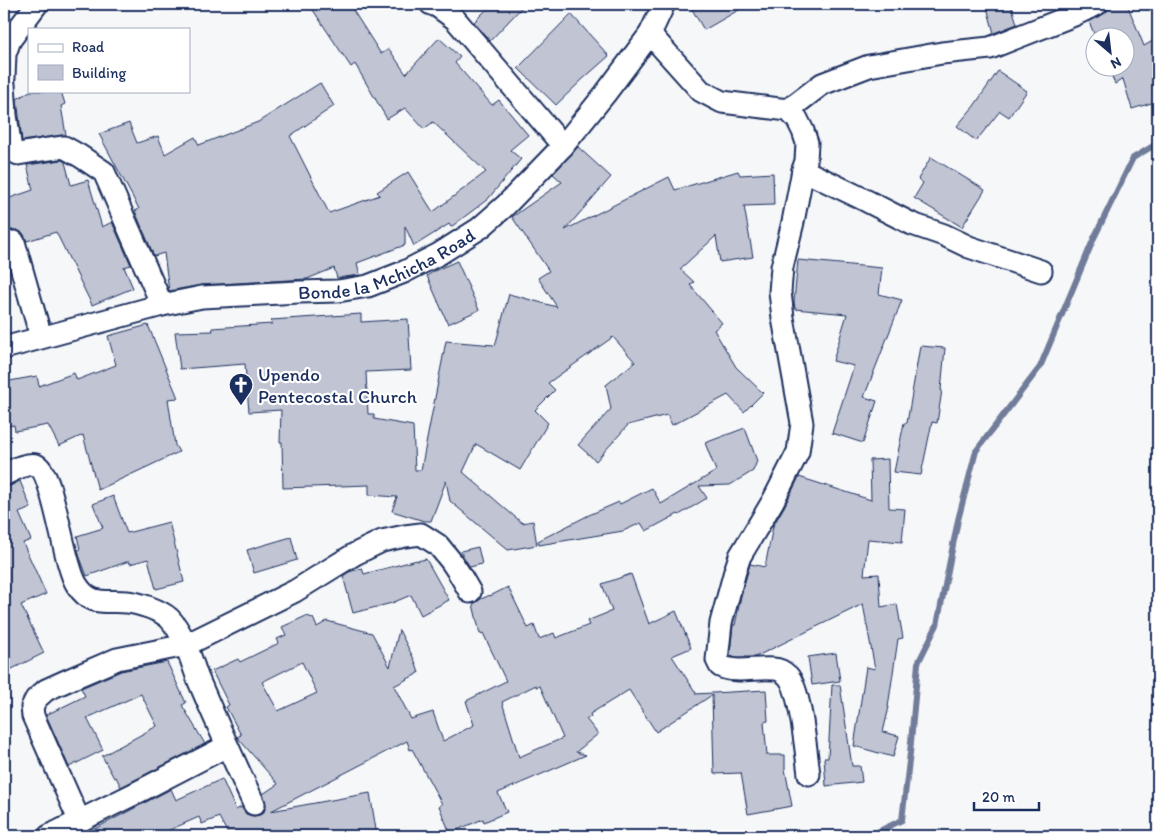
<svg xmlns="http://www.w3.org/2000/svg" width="1162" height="840" font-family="Itim,sans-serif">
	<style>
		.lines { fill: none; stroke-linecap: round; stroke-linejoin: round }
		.stream { stroke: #707c99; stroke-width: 6 }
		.building { fill: #c0c4d3; stroke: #1b2f5e; fill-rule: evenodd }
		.minor-casing { stroke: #1b2f5e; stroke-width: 25 }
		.minor { stroke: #fff; stroke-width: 21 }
		.labels { text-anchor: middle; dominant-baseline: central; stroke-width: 4.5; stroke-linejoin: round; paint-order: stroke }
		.street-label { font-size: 19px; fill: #1b2f5e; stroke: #fff }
		.poi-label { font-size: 19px; fill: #1b2f5e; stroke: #fff; text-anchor: start }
	</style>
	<rect width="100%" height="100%" fill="#f6f7f9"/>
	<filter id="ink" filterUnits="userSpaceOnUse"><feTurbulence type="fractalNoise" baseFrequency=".02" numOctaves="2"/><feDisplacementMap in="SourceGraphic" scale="10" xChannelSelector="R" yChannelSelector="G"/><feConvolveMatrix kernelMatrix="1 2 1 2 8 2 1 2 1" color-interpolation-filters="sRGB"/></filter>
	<g filter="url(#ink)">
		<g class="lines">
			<!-- stream -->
			<polyline class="stream" points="869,836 902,820 910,753 918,663 937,625 958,520 976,451 1040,367 1094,238 1133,158 1158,143"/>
		</g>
		<!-- building -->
		<g class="building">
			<polygon points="309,4 349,4 381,54 389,49 406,74 439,38 460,57 455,63 492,105 499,100 528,135 510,150 521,159 488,199 451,227 449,224 414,246 405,226 405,245 357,263 360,275 337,278 334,268 307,279 201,285 169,291 164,253 154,256 135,211 139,209 99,134 129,123 137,143 158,136 165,154 195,137 199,145 258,122 320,83 334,106 290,136 329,213 380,195 377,192 408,172 433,212 486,172 433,122 424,129 405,108 387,119 355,64 351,67"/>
			<polygon points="492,4 525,4 490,41 474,22"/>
			<polygon points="689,4 749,4 704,30"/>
			<polygon points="986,4 1011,4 1017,24 994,33"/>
			<polygon points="1109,4 1127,4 1144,46 1158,38 1158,101 1132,109 1123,79 1115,84 1108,68 1124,68 1124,38 1096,38 1089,22 1102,15 1107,11"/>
			<polygon points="571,14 609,56 583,79 556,105 518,68"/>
			<polygon points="998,71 1027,91 1009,117 1000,111 976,141 957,126 974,106"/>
			<polygon points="30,91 61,91 65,104 61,106 66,135 62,135 22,141 17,99"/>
			<polygon points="578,147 611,177 565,230 669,177 675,190 738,171 740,175 773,173 774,205 744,206 753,257 720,262 716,236 680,269 694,282 690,285 722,323 714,330 736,367 763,393 744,412 728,395 672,425 667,415 628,425 596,461 578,445 611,409 606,385 635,362 613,337 548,383 555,390 535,410 548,423 520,470 476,444 463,472 522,523 533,521 537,545 508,550 450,501 446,481 431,521 424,521 392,511 397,497 369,495 369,485 283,488 282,442 280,442 281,410 249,412 245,364 180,369 175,332 213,331 212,328 272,324 271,320 361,314 361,322 408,319 411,370 366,372 368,414 374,414 374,419 413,426 415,470 421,470 446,341 494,345 495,346 509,294 557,307 538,278 549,271 512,217 562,182 553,174"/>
			<polygon points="931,157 985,190 962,227 914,198 923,183 918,179"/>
			<polygon points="62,160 65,162 71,185 88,180 102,227 112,222 131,265 124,267 133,288 92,305 56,232 27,241 23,233 17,230 10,230 4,235 4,200 33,190 27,165"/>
			<polygon points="798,260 882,268 879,294 902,300 864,397 877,401 863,443 832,433 854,366 833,361 847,314 795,309 794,301"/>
			<polygon points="457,261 479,310 448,324 427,276 434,271"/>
			<polygon points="148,325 178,398 168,399 175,445 179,452 98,490 83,435 59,446 48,425 15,431 14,425 4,427 4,382 37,376 39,386 74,373 77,380 116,365 108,336"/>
			<polygon points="920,346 945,348 941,390 942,390 937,423 932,422 921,475 894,472 904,423 907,423"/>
			<polygon points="745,428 757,461 753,471 730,485 699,486 707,498 679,515 678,514 646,531 641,523 623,531 539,545 538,541 589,515 619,502 620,504 652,488 661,504 716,471 705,443"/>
			<polygon points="888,459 889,508 905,509 902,542 868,539 864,575 879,574 881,607 897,604 903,638 898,639 888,707 889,707 883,732 899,736 893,757 854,746 866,667 875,669 863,604 755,657 734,657 730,656 730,654 733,625 735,625 741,596 750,564 765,567 773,526 784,507 799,477 871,500 870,460"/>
			<polygon points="20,481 31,508 19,513 31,540 23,543 46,594 21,605 44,653 10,670 4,657 4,487 10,486"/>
			<polygon points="113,496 127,533 169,522 184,582 156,589 148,559 130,564 129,561 87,576 79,555 78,550 80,549 77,536 103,528 93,504"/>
			<polygon points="291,537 297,560 254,573 247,550"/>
			<polygon points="478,547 482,564 470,567 463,556 461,551"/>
			<polygon points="426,559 449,600 421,615 411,595 392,603 353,613 343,576 349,572 362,568 364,574 417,560 417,561"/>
			<path d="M 631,574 L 649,624 L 676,611 L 691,648 L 672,656 L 696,693 L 695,694 L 766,690 L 768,721 L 764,722 L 767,755 L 785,755 L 785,769 L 792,806 L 748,814 L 741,773 L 714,774 L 712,695 L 656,732 L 629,690 L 590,714 L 591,717 L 586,719 L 598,734 L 576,752 L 586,755 L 498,793 L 507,812 L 484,822 L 483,819 L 450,833 L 439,806 L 442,804 L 412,749 L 410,750 L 407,741 L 271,811 L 370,793 L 377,836 L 229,836 L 219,817 L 202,824 L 199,817 L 156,836 L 81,836 L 171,789 L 176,800 L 222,779 L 236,810 L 241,807 L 246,814 L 253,816 L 260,815 L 264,812 L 266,805 L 263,794 L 278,784 L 237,737 L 241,735 L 226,707 L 229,705 L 212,671 L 238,659 L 240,662 L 279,643 L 277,639 L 286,635 L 282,627 L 306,616 L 313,618 L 317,627 L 327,621 L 372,633 L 390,667 L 399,630 L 415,661 L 419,673 L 394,686 L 411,719 L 433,712 L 443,741 L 474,725 L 466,701 L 506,681 L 483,633 L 480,634 L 473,604 L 479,600 L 490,595 L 490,596 L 508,587 L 528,628 L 534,625 L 539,639 L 554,633 L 556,638 L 589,625 L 587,621 L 612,611 L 602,584 ZM 302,662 L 317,693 L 278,711 L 262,682 ZM 536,685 L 536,687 L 540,686 L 563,738 L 519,757 L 502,702 Z"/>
			<polygon points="836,653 840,681 812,685 808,657"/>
			<polygon points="167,662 186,703 182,705 205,744 121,787 116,777 114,778 102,756 157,726 141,694 87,718 103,750 69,767 46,715 85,696 81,688 121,671"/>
			<polygon points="832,685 840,685 852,766 860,766 862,782 826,786 824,758 828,758"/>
		</g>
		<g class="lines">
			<defs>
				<g id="minor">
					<polyline points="431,4 437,6 455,19 563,146"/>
					<path d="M 650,34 L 701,91 L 722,102 L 788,110 L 797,119 L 803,131 L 807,143 L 806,161 L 803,170 L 793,222 L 782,267 L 780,292 L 783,318 L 802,423 L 798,452 L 773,501 L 740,556 L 735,571 L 721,623 L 717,660 L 720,666 C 736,674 756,667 774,669 C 779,669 784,672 788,676 C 801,690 806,753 809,774"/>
					<polyline points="4,78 5,54 10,40 37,4"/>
					<polyline points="4,84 6,115 11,150 18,154 42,150 64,147 80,156 104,172 162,305"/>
					<polyline points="788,110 822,84 869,66 942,53 990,48 1074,15 1097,4"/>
					<polyline points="803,170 859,197 912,224 944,235 969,247 1041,271"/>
					<polyline points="14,242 41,337"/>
					<path id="s1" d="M 4,348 L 162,305 L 202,297 L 299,292 L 338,291 L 368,286 L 404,272 L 439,254 L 480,228 L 505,206 L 563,146 L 605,94 L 650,34 L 664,4"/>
					<path d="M 4,475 C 12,471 26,462 36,465 C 54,472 63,564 77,585 C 91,607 105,600 127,602 C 139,603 160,610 169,618 C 184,633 191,660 198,679 C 216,721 235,763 254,804"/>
					<polyline points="80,822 33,716 32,707 36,699 46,690 66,681 117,659 186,645 295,591 332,568 355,554 382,541 405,536 421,534 438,545 451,561 459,573 470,592"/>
					<polyline points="49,836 140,791 227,746"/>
				</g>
			</defs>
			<!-- minor casing -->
			<use href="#minor" class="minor-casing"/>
			<!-- minor -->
			<use href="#minor" class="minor"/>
		</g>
	</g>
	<!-- icons -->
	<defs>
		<symbol id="church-pin" viewBox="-11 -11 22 30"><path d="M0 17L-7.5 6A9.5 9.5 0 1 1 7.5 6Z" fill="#1b2f5e" stroke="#fff"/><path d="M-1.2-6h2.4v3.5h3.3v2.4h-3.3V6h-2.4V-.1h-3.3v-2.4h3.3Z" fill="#fff"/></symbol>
	</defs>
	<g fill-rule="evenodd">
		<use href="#church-pin" x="227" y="371" width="28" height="38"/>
	</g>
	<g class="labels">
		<!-- street labels -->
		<g class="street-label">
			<text stroke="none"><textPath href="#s1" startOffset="395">Bonde la Mchicha Road</textPath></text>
		</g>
		<!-- poi labels -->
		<g class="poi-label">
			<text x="258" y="374">Upendo<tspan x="258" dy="22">Pentecostal Church</tspan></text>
		</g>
	</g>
	<!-- margin -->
	<rect width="1162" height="840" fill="none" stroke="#fff" stroke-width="20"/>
	<rect x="10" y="10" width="1142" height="820" fill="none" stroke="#1b2f5e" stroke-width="2" filter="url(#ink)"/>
	<!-- legend -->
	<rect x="28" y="28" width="162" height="65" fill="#ffffff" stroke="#a4acbf"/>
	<rect x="38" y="44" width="25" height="8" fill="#ffffff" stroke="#a4acbf"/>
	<text x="72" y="52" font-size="15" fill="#1b2f5e">Road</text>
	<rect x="38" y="65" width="25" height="15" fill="#c0c4d3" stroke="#a4acbf"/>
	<text x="72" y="78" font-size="15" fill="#1b2f5e">Building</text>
	<!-- north arrow -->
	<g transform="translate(1110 52) rotate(152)"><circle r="24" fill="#ffffff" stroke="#a4acbf"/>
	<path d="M0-4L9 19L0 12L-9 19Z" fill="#1b2f5e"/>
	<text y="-8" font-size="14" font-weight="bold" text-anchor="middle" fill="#1b2f5e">N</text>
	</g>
	<!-- scale -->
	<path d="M974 802v8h65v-8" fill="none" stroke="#1b2f5e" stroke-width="2.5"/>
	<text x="982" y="802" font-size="15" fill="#1b2f5e" stroke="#ffffff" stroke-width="4" paint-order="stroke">20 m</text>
</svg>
